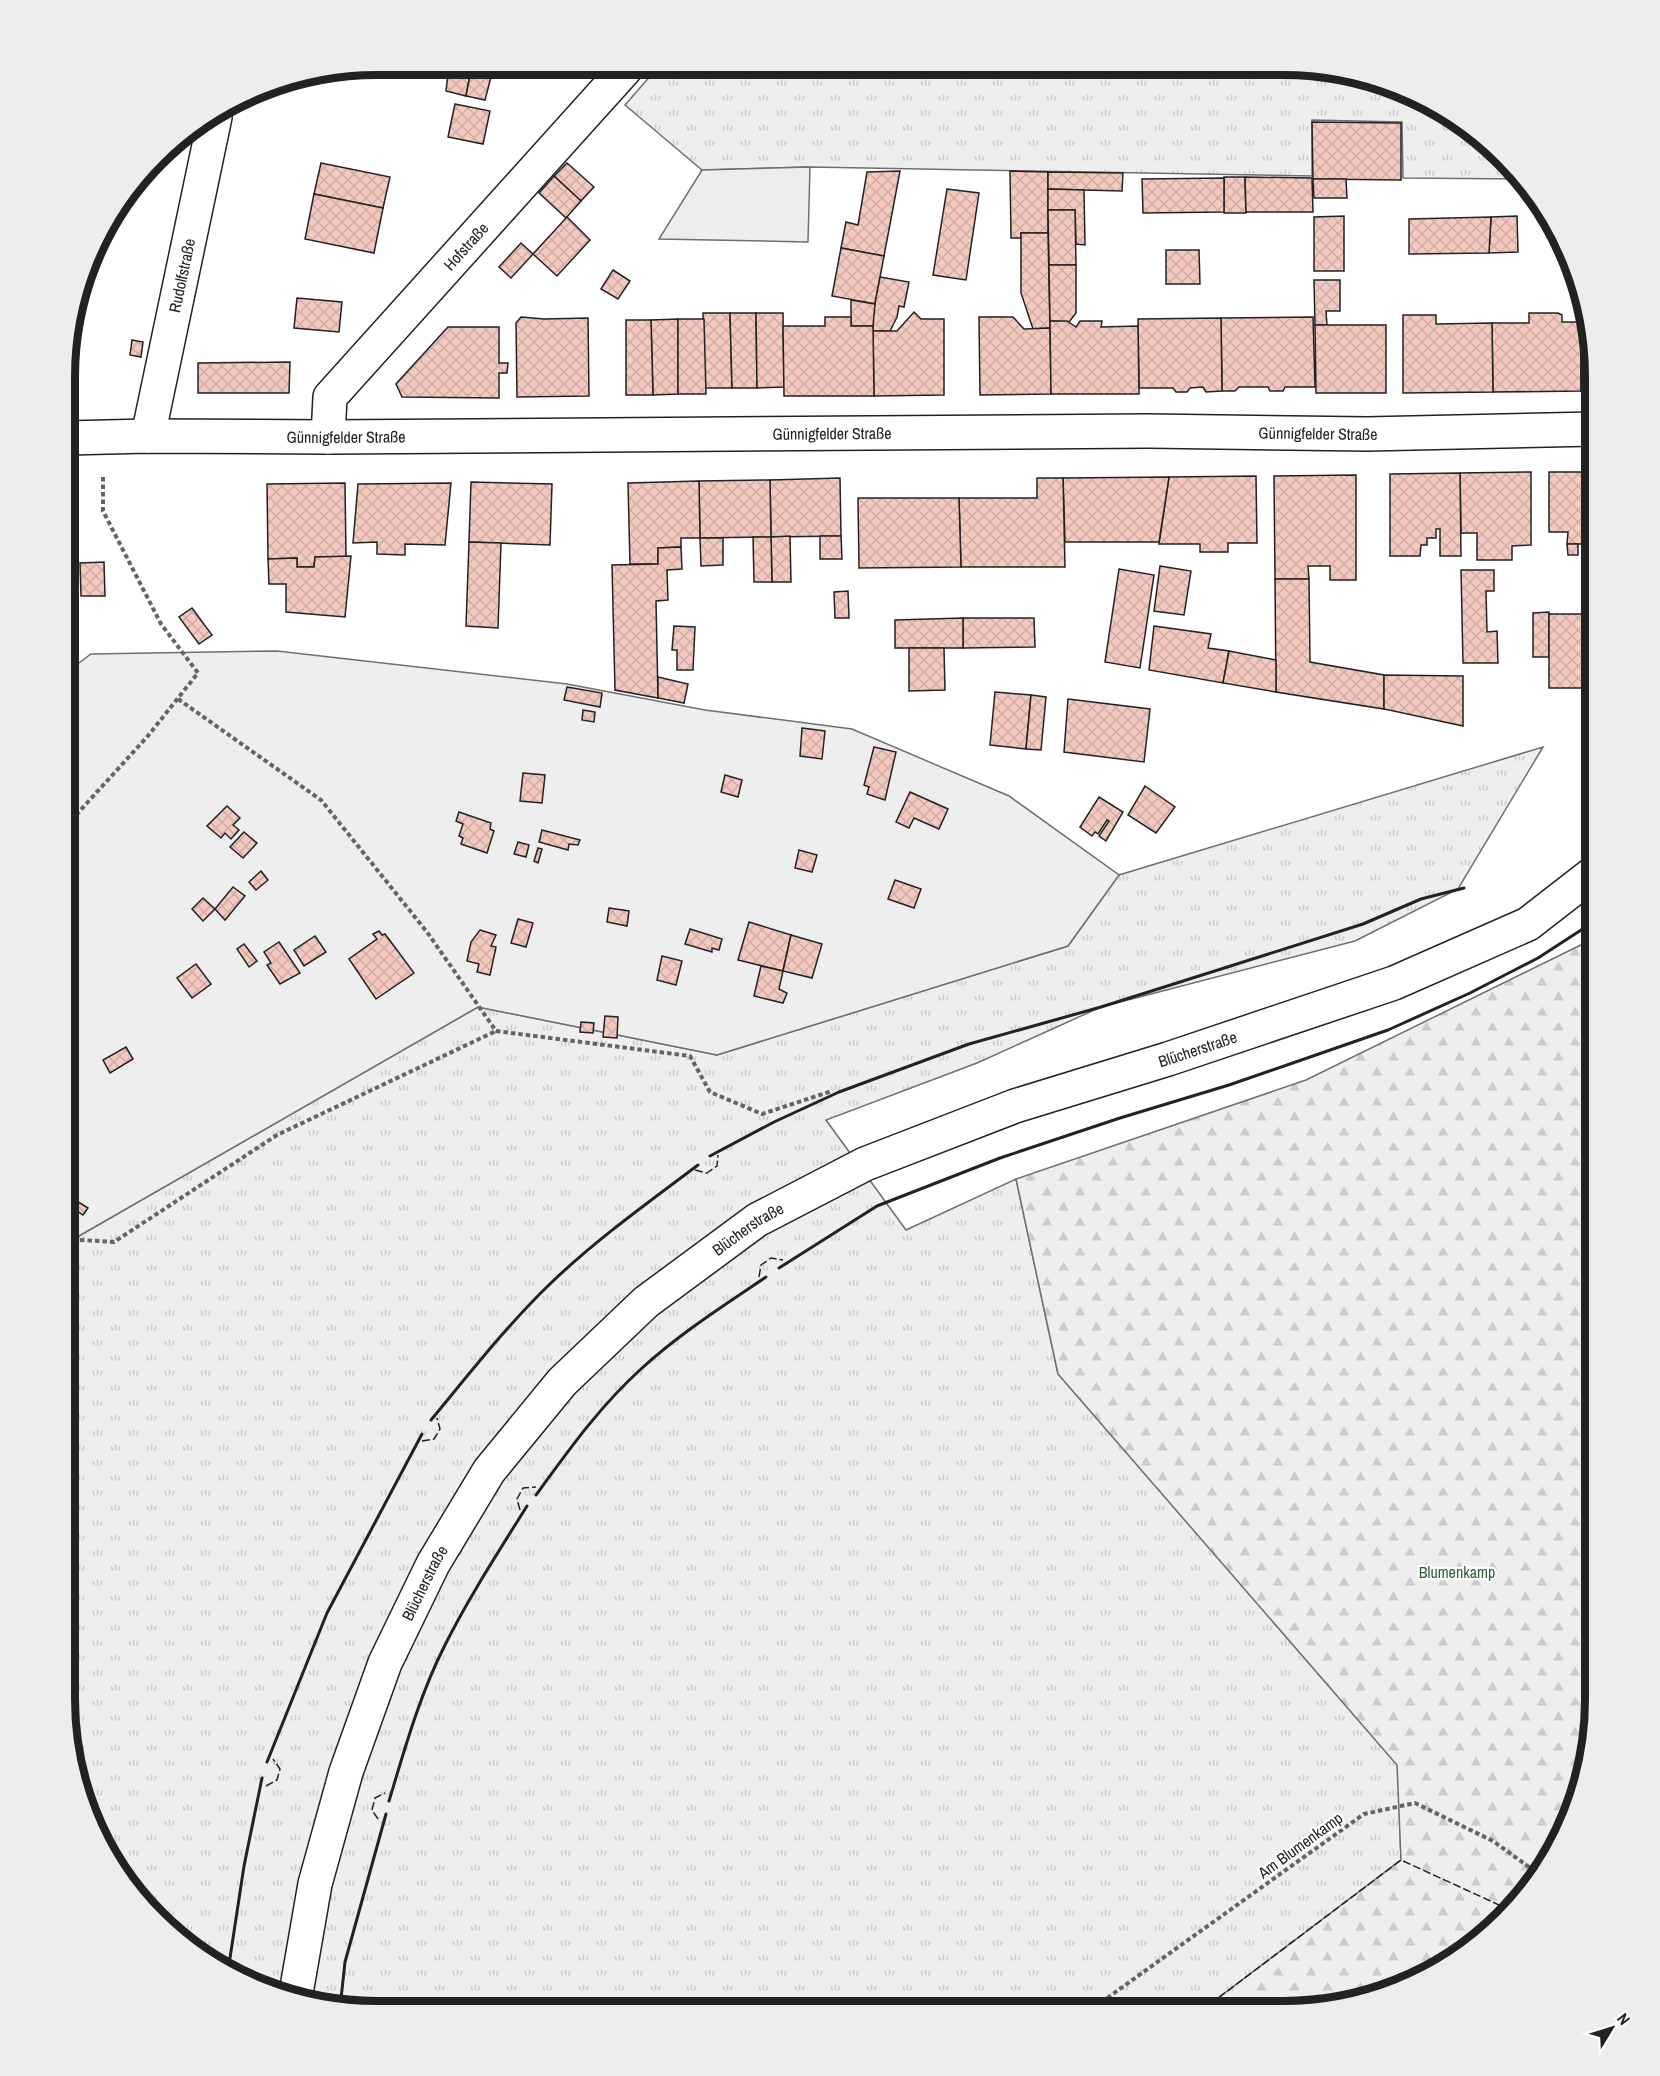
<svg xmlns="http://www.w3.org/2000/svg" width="1660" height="2076" font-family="'Archivo Narrow',sans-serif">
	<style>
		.grass { fill: url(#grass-tufts); stroke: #6f6f6f; stroke-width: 1.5 }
		.forest { fill: url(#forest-firs); stroke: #6f6f6f; stroke-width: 1.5 }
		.garden { fill: #eee; stroke: #6f6f6f; stroke-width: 1.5 }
		.parking { fill: #ededed; stroke: #6f6f6f; stroke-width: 1.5 }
		.building { fill: url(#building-cross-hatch); stroke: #222; stroke-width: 1.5 }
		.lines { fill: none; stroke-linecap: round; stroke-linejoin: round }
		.minor-casing { stroke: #222; stroke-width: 36 }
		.path { stroke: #646464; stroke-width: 4; stroke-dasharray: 4.5 3; stroke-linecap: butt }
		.minor { stroke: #fff; stroke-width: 33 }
		.fence { stroke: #222; stroke-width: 1.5; stroke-dasharray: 8 3; stroke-linecap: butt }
		.wall { stroke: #222; stroke-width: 3 }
		.labels { text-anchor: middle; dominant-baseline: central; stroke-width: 4.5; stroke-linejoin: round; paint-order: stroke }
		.street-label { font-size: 16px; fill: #222; stroke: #fff }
		.park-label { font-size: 16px; fill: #2f5e38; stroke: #fff }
		.rim { fill: none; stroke: #222; stroke-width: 8 }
	</style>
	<defs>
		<pattern id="grass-tufts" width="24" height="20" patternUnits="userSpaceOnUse" patternTransform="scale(1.5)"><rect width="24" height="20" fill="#eee"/><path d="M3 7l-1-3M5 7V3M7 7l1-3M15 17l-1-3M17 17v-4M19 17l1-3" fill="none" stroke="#ccc"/></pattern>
		<pattern id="forest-firs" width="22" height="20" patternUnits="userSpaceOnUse" patternTransform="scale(1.5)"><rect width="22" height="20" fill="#eee"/><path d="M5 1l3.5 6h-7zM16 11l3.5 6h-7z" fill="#ccc"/></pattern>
		<pattern id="building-cross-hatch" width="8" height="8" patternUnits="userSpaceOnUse" patternTransform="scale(1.5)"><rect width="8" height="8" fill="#f3c9c0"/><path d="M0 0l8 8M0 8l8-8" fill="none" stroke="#d0aca5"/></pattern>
	</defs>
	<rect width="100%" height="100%" fill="#fff"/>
	<!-- grass -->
	<g class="grass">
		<polygon points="660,65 1324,67 1402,88 1457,117 1518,171 1523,179 1403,178 1402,122 1312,120 1312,176 810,167 702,170 625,105"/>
		<polygon points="1543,747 1458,889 1355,941 1101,1007 977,1063 826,1120 906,1230 1016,1179 1058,1374 1398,1765 1401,1860 1201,2011 356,2011 277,1995 204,1959 142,1905 106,1855 75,1780 65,1699 65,1244 478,1007 717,1055 1068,946 1119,875"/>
	</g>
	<!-- forest -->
	<polygon class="forest" points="1595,938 1595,1720 1579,1799 1543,1872 1489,1934 1439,1970 1364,2001 1303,2011 1201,2011 1401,1860 1397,1765 1058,1374 1016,1179 1306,1080"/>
	<!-- garden -->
	<polygon class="garden" points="277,651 567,684 705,710 852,729 1009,796 1119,875 1068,946 717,1055 478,1007 65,1244 67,672 91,654"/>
	<!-- parking -->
	<polygon class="parking" points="810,167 808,242 659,239 702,170"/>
	<!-- building -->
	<g class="building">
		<polygon points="449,65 472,65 466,96 446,91"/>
		<polygon points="472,65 497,65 496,69 493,69 485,100 466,96"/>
		<polygon points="455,104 490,111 483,144 448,137"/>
		<polygon points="1312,122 1401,123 1401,180 1313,179"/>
		<polygon points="321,163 390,177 383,208 314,194"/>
		<polygon points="567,163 594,187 581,201 554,176"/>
		<polygon points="900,171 884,256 841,248 846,222 858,225 867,172"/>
		<polygon points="1010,171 1048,172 1048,233 1021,233 1021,238 1011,238"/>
		<polygon points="1048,172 1123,173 1122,191 1048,189"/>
		<polygon points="554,176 581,201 566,218 539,193"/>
		<polygon points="1224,177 1245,177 1246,213 1224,213"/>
		<polygon points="1245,177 1312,178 1313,212 1246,212"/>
		<polygon points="1224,178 1224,212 1143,213 1142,179"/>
		<polygon points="1313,179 1346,179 1347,198 1314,198"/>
		<polygon points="947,189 979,193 966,280 933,275"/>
		<polygon points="1048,189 1084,190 1085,245 1076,244 1075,210 1048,210"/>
		<polygon points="314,194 383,208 374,253 305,239"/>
		<polygon points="1048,210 1075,210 1076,265 1049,265"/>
		<polygon points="1344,216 1344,271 1314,271 1314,217"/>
		<polygon points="1517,216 1518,252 1489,253 1491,217"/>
		<polygon points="567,217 590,240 557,276 533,254"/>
		<polygon points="1491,217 1489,253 1409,254 1409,219"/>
		<polygon points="1021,233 1048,233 1050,328 1033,329 1021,293"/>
		<polygon points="521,243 533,254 511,278 499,267"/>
		<polygon points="841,248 884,256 875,304 832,296"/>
		<polygon points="1166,250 1199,250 1200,284 1166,284"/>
		<polygon points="1049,265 1076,265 1076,313 1069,322 1050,321"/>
		<polygon points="613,270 630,281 618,299 601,289"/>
		<polygon points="880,277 909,282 904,307 899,306 897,317 890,331 873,331 873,314"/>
		<polygon points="1314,280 1340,280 1340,311 1326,311 1327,325 1315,325"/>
		<polygon points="1581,294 1585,296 1589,328 1581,328"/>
		<polygon points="297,298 342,302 339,332 294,328"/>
		<polygon points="851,300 875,304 873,326 851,326"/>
		<polygon points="914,312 921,319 944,319 944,395 874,396 873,331 897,331"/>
		<polygon points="703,313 730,313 732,388 705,388"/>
		<polygon points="730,313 756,313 757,388 732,388"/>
		<polygon points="756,313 783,313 784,387 757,388"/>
		<polygon points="1529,313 1558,313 1562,315 1562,322 1581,322 1581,391 1493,392 1492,323 1529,323"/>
		<polygon points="1403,315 1436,315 1436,324 1492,323 1493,392 1403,393"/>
		<polygon points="521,317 544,319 588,318 589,396 517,397 516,323"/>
		<polygon points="825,317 851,317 851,326 873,326 874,396 784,396 783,326 825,326"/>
		<polygon points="979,317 1013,317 1024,329 1050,328 1051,394 980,395"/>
		<polygon points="1313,317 1315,387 1285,387 1283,391 1270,391 1268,387 1239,387 1235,391 1222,391 1221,318"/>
		<polygon points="1221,318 1222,391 1206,392 1203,387 1190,388 1187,392 1176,392 1173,388 1139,388 1138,319"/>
		<polygon points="678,319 678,394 653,395 651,320"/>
		<polygon points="678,319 704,319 706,394 678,394"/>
		<polygon points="626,320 651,320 653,395 626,395"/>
		<polygon points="1050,321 1067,321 1076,327 1080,321 1102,321 1101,327 1138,326 1139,394 1051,394"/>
		<polygon points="1315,325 1386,325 1386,393 1316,393"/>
		<polygon points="448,327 499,327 499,363 508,363 507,373 499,373 499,398 402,397 396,384"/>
		<polygon points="1581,328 1589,328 1595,391 1581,391"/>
		<polygon points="132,340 143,342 141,357 130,355"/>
		<polygon points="290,362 289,393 198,393 198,363"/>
		<polygon points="1531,472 1531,545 1512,546 1512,560 1477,560 1477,533 1461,533 1460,473"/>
		<polygon points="1549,472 1595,472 1595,544 1567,544 1568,532 1549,532"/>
		<polygon points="1460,473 1461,556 1440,556 1440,529 1436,529 1436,538 1427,538 1427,545 1421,545 1420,556 1390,556 1390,474"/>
		<polygon points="1356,475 1356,580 1330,580 1330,566 1308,566 1309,579 1275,579 1274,476"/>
		<polygon points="1256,476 1257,543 1228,543 1228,552 1200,552 1200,544 1159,544 1169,477"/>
		<polygon points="1169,477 1159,542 1065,542 1063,478"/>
		<polygon points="840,478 841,536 771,537 770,480"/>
		<polygon points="1037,478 1063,478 1065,567 961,567 959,498 1037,498"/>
		<polygon points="770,480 771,537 700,538 699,481"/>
		<polygon points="699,481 700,538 681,538 681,547 658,548 658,564 630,564 628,483"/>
		<polygon points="471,482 552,484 550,545 469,542"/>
		<polygon points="345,483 346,557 315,557 314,567 297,567 297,558 268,559 267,484"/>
		<polygon points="451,483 445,545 405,544 405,555 377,554 377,542 353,543 358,484"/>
		<polygon points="858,498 959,498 961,567 859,568"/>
		<polygon points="790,536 791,582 772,582 771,537"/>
		<polygon points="820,536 841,536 842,559 820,559"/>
		<polygon points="753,537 771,537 772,582 754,582"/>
		<polygon points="700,538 723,538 723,565 701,566"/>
		<polygon points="469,542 501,543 498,628 466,626"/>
		<polygon points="1567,544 1578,544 1578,555 1568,555"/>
		<polygon points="681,547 682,569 667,570 668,600 656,601 658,698 615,690 612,565 658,564 658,548"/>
		<polygon points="351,556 345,617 286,612 286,584 269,584 268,559 297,558 297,567 314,567 315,557"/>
		<polygon points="104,562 105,596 81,596 80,563"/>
		<polygon points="1160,566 1191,571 1184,615 1154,611"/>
		<polygon points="1119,569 1154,575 1140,668 1105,662"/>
		<polygon points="1461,570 1494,570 1494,591 1486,591 1487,632 1497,631 1498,663 1463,663"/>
		<polygon points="1275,579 1309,579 1310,662 1384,675 1384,709 1276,692"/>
		<polygon points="848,591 849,618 835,618 834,592"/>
		<polygon points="192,608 212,635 199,644 179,617"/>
		<polygon points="1549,612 1549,657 1533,657 1533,613"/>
		<rect x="1549" y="614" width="46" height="74"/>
		<polygon points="963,618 1034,618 1035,647 963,648"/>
		<polygon points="963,618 963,648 895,648 895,620"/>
		<polygon points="674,626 695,627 693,670 677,670 677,650 672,650"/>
		<polygon points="1154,626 1211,634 1208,648 1229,651 1223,683 1149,670"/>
		<polygon points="909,648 944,648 945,690 909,691"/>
		<polygon points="1229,651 1276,660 1276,692 1223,683"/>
		<polygon points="1384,675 1463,676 1463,726 1384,709"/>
		<polygon points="658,677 688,684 684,703 658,698"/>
		<polygon points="567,687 602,693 600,707 564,700"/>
		<polygon points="995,692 1031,695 1026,749 990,745"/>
		<polygon points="1031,695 1046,697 1041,750 1026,749"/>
		<polygon points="1068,699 1150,709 1144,762 1064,752"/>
		<rect x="1590" y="707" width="5" height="39"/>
		<polygon points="583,710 595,712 594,722 582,720"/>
		<polygon points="802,728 825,731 822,759 800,756"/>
		<polygon points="874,747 896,752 885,800 867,794 869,787 864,785"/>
		<polygon points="523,773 545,775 542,803 520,801"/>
		<polygon points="725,775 742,780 738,797 721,792"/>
		<polygon points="1145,786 1175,807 1156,833 1128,815"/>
		<polygon points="910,792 948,809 939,829 914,818 909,828 896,822"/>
		<polygon points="1099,797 1123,812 1106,841 1099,836 1109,821 1107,820 1098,834 1095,832 1092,836 1080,827"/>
		<polygon points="227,806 240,818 233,825 239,830 231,839 225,833 221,838 207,826"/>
		<polygon points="459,812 491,823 490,829 494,831 487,853 461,844 463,838 459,836 463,824 456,821"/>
		<polygon points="542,830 580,840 578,845 569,844 568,850 539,842"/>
		<polygon points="244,832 257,843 243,858 230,847"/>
		<polygon points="518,842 529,845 526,857 514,854"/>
		<polygon points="538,848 542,849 538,863 534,861"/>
		<polygon points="799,850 817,855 812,872 795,868"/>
		<polygon points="261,871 268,880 256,890 249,882"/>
		<polygon points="895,880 921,889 914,908 888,899"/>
		<polygon points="233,887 245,896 225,920 215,909"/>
		<polygon points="203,898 215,909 203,921 192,909"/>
		<polygon points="609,908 629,911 627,926 607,922"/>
		<polygon points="518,919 533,923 526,947 511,943"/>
		<polygon points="749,922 791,935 783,971 738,960"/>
		<polygon points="690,929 722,939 719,950 712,948 712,952 685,944"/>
		<polygon points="480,930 496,935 491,946 496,947 490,975 477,972 479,964 467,961 471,942"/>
		<polygon points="379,931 382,935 385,934 414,973 376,999 349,959 377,939 373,934"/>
		<polygon points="791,935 822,944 812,978 783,971"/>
		<polygon points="315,936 326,952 304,966 294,950"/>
		<polygon points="279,942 300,973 280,984 267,965 271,963 264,952"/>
		<polygon points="244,944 257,961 249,967 237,949"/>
		<polygon points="662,956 682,961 676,985 657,980"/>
		<polygon points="196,964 211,984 192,998 177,978"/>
		<polygon points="761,966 783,971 779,989 787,993 783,1003 754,996"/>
		<polygon points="605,1016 618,1017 617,1038 603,1037"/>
		<polygon points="67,1017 77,1028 67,1038 66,1018"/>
		<polygon points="581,1022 594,1023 593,1033 580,1032"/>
		<polygon points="126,1047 133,1059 110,1073 103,1060"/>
		<polygon points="66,1108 72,1121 66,1124"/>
		<polygon points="72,1198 88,1208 83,1215 68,1205"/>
	</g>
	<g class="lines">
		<defs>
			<g id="minor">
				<path id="s1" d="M 148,436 L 215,117"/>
				<path id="s2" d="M 328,437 L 330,397 L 629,65"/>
				<path id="s3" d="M 67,438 L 148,436 L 328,437 L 1148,431 L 1367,434 L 1595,429"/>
				<path id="s4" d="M 295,1999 L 315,1884 L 346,1772 L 385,1663 L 433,1564 L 489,1471 L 562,1382 L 646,1302 L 757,1220 L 865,1164 L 1015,1106 L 1168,1059 L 1394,983 L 1528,924 L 1595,872"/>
			</g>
		</defs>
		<!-- minor casing -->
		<use href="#minor" class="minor-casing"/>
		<!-- path -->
		<g class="path">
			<polyline points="178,699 321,800 427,932 496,1031 690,1056 710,1092 762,1114 832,1091"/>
			<polyline points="66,826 147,737 198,673 161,624 103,511 103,475"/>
			<polyline points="65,1239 114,1242 277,1135 496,1031"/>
			<polyline points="1089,2011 1364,1814 1415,1803 1493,1841 1540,1875"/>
		</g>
		<!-- minor -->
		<use href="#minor" class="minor"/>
		<!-- fence -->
		<g class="fence">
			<polyline points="695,1170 707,1173 717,1166 718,1155"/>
			<polyline points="759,1277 761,1265 771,1258 783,1260"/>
			<polyline points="422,1441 434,1439 440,1429 437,1418"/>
			<polyline points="520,1510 517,1499 523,1488 536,1487"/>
			<polyline points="266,1786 277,1780 280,1769 273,1759"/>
			<polyline points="378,1819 372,1810 375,1798 385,1793"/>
			<polyline points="1201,2011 1401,1860 1510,1910"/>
		</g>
		<!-- wall -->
		<g class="wall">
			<polyline points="710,1156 774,1122 839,1092 969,1044 1101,1007 1363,924 1421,899 1464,888"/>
			<polyline points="779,1268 877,1206 1000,1158 1120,1118 1229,1085 1388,1030 1470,993 1538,958 1595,921"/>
			<path d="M 431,1420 C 470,1373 508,1324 552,1282 C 597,1239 649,1202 698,1165"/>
			<path d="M 536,1495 C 568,1451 600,1406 641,1369 C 679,1334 723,1306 766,1277"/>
			<polyline points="267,1762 327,1613 422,1434"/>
			<path d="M 389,1801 C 405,1748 420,1694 445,1645 C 469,1597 499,1551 527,1506"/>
			<polyline points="228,1971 244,1866 262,1778"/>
			<polyline points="340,2008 345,1962 386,1814"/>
		</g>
	</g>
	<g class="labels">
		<!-- street labels -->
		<g class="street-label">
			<text stroke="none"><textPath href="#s2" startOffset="243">Hofstraße</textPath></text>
			<text stroke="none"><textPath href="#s1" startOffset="164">Rudolfstraße</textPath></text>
			<text stroke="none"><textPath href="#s3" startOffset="765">Günnigfelder Straße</textPath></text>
			<text stroke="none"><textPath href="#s3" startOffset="1251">Günnigfelder Straße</textPath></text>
			<text stroke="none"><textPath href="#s3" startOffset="279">Günnigfelder Straße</textPath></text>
			<text stroke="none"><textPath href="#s4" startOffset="1410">Blücherstraße</textPath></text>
			<text stroke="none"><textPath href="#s4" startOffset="924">Blücherstraße</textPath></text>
			<text stroke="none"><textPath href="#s4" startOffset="438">Blücherstraße</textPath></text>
			<text transform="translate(1300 1845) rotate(-36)">Am Blumenkamp</text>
		</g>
		<!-- park labels -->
		<g class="park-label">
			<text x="1457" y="1572">Blumenkamp</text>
		</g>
	</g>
	<!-- crop -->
	<path d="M0 0H1660V2076H0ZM377 75H1283A302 302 0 0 1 1585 377V1699A302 302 0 0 1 1283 2001H377A302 302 0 0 1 75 1699V377A302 302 0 0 1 377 75Z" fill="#ededed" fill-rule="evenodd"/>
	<path class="rim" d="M377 75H1283A302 302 0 0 1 1585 377V1699A302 302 0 0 1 1283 2001H377A302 302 0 0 1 75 1699V377A302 302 0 0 1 377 75Z"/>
	<!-- north arrow -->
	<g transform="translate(1612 2028) rotate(52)" stroke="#ffffff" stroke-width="4.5" paint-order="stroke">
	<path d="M0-4.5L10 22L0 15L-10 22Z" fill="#222222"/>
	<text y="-9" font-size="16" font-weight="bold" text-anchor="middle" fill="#222222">N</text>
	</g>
</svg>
